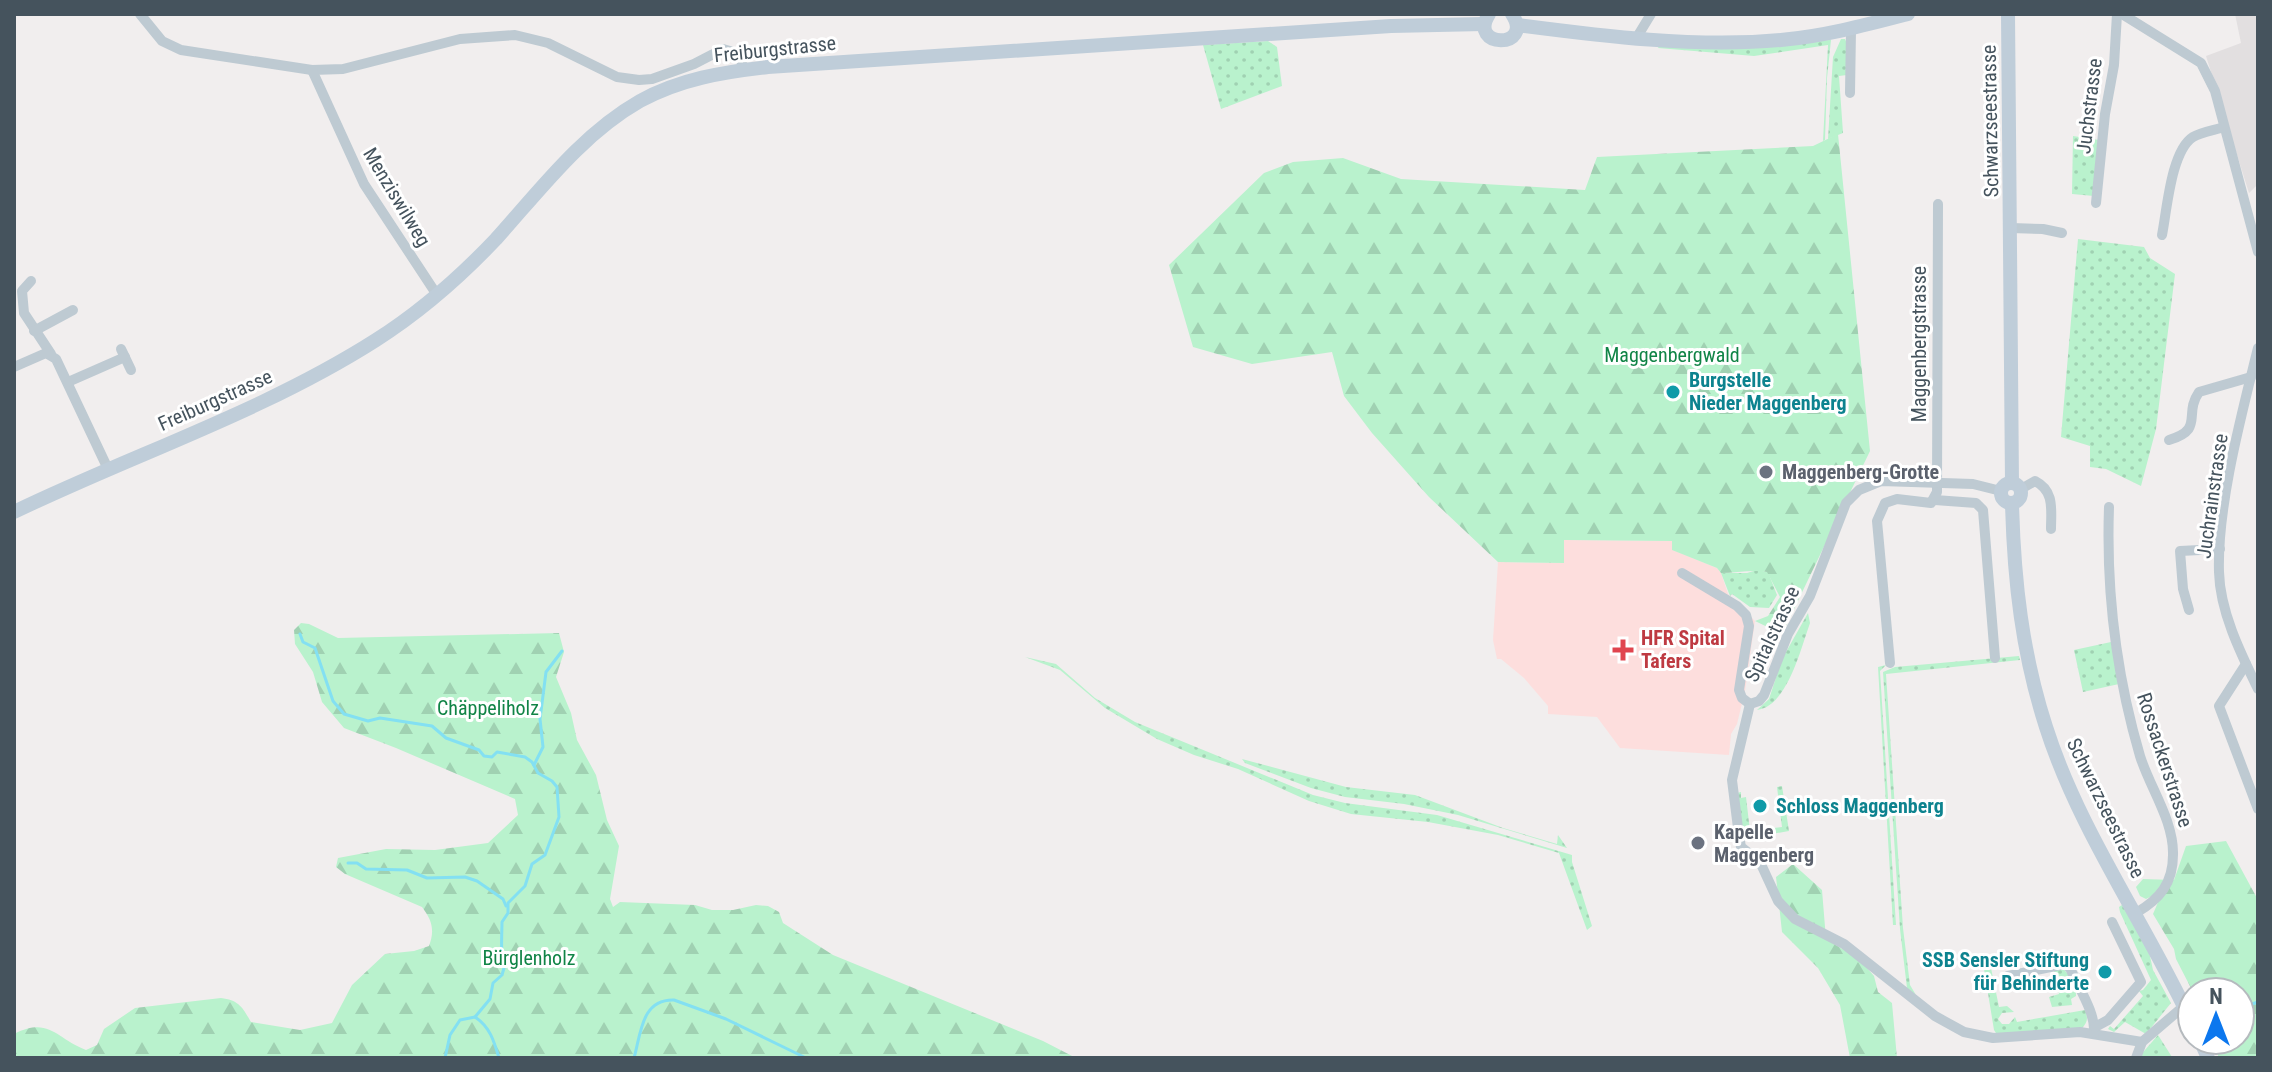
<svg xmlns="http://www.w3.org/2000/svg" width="2272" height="1072" font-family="'Roboto Condensed',sans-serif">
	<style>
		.education { fill: #e2dfe0 }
		.medical { fill: #fddedd }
		.grass { fill: url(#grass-dots) }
		.forest { fill: url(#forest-firs) }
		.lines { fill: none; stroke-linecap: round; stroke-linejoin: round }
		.stream { stroke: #83e0f2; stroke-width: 3 }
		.minor { stroke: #becad2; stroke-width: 10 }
		.secondary { stroke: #bfcdd9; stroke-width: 14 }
		.culture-dot { fill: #0f9aa8; stroke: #fff; stroke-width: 3 }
		.worship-dot { fill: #6b7280; stroke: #fff; stroke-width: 3 }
		.health-dot { fill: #e0444e; stroke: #fff; stroke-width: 3 }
		.labels { text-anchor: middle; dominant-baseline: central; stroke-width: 6; stroke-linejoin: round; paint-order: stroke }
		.street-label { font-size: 20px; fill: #45535d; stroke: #fff }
		.park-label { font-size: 20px; fill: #108446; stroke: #fff }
		.culture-label { font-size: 20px; font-weight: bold; fill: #0d838f; stroke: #fff; text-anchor: start }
		.worship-label { font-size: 20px; font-weight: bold; fill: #5b616d; stroke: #fff; text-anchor: start }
		.health-label { font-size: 20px; font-weight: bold; fill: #be3a42; stroke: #fff; text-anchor: start }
	</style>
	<defs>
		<pattern id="grass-dots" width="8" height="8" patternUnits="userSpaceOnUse" patternTransform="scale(2)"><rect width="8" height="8" fill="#b9f2cd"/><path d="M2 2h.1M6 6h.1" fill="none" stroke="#a0d1b2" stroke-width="1.8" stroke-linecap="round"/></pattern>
		<pattern id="forest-firs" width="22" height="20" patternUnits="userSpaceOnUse" patternTransform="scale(2)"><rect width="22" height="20" fill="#b9f2cd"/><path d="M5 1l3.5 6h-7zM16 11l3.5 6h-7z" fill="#a0d1b2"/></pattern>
	</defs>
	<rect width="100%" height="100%" fill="#f1eeee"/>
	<!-- education -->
	<polygon class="education" points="2235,14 2258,14 2258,184 2249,193 2206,56 2241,43"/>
	<!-- medical -->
	<polygon class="medical" points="1564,540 1672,541 1673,550 1717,568 1721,573 1728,594 1755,621 1745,691 1737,724 1731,734 1729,755 1620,748 1597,717 1548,714 1548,706 1524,678 1501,659 1497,659 1493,640 1498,562 1563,563"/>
	<!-- grass -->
	<g class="grass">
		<polygon points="1841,39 1845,39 1847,44 1847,75 1839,76 1843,133 1828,139 1833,57"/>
		<polygon points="1831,40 1827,78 1825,140 1823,141 1828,45 1754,56 1658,48 1659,46"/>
		<polygon points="1268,41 1277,47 1282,86 1221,109 1203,45"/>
		<polygon points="2073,136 2099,140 2094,196 2072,194"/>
		<polygon points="2078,239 2144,247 2150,258 2175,274 2156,429 2141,486 2106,469 2090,467 2090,446 2061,437"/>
		<polygon points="1757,570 1768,572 1777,595 1769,608 1750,607 1732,594 1730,596 1721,573 1747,573"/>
		<path d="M 1808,613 L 1810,623 C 1801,648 1787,707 1757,710 L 1769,699 L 1782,659 Z"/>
		<polygon points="2111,642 2119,684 2083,692 2074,650"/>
		<polygon points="2019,656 2020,660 1886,674 1903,928 1910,985 1916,995 1907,988 1900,929 1883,672 1895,667"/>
		<polygon points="1025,657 1056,664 1095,698 1135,722 1313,795 1345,803 1437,815 1572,855 1572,862 1592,926 1587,930 1559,853 1498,835 1428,822 1351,814 1309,801 1238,769 1194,755 1157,739 1105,708 1060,670"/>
		<polygon points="1886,665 1880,671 1896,925 1893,925 1878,667"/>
		<polygon points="1242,759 1346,787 1415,795 1503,828 1557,844 1558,835 1567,848 1458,815 1404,804 1345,797 1311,788 1245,763"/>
		<polygon points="1782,786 1789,831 1744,839 1737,793 1741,792 1741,798 1746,797 1750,831 1782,827 1777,787"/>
		<polygon points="2125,903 2148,947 2153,970 2171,1003 2146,1034 2125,1022 2114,1032 2108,1029 2110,1026 2114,1029 2143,996 2139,991 2143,990 2151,980 2120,912 2119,907"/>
		<path d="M 1991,968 L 1999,1007 L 2007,1006 L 2014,1012 L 2002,1013 L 1998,1019 L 2002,1024 L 2009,1024 L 2015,1017 L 2017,1022 L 2085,1010 C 2088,1018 2088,1022 2082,1028 L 1998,1036 L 1994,1030 L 1984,969 Z"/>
		<path d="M 2062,968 C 2069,973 2077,987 2076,996 L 2071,999 L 2072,1005 L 2052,1007 L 2049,997 L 2059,994 L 2054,971 Z"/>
		<polygon points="2158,1035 2172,1057 2138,1058"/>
	</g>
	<!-- forest -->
	<g class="forest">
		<path d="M 1838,134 L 1870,451 L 1782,634 L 1755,621 L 1768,616 L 1780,597 L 1767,572 C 1753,569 1736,573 1721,573 L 1717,568 L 1672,550 L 1672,541 L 1564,540 L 1564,563 L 1498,562 L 1429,497 L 1372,433 L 1344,396 L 1332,352 L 1252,364 L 1193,347 L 1169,265 L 1264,173 L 1293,162 L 1343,158 L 1401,179 L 1585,190 L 1597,157 L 1813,146 Z"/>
		<path d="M 301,623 L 309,624 L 338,638 L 559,633 L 564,652 L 556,677 L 571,713 L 577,740 L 596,775 L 607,820 L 619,846 L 610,899 L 613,907 L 620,902 L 695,905 L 712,910 L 733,910 L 756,905 L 768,906 L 779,912 L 783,923 L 833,955 L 1043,1041 L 1076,1058 L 14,1058 L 14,1034 C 50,1016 56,1039 86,1050 L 97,1045 L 104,1029 L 135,1008 L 221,998 C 239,1000 243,1008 251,1022 L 300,1030 L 332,1023 L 352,985 L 385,954 L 414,951 L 429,946 C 435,930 432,920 422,907 L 345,874 L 336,867 L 338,858 L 386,849 L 435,850 L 488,843 L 518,815 L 515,799 L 396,748 L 344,728 L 322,702 L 313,672 L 295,644 L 294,630 Z"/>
		<polygon points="2226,841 2258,900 2258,1058 2219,1058 2212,1040 2240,1040 2240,992 2199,992 2197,988 2193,992 2176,959 2174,949 2153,914 2159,900 2152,896 2146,899 2140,896 2136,887 2143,879 2174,880 2186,846"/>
		<polygon points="1793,864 1822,890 1826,939 1859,959 1874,976 1878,992 1892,1003 1897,1058 1850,1058 1840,1005 1818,968 1782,932 1776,877"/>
	</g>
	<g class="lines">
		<!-- stream -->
		<g class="stream">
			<path d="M 300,634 L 303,642 L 315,648 L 333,701 L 344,714 L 368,721 L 380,718 L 432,726 L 446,738 L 479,750 L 484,756 L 492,757 L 497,752 L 525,757 L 532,762 L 538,773 L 552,781 L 557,787 L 559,817 L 545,855 L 532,864 L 525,886 L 508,903 L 508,913 L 502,922 C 502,934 500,959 504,968 L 502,975 L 493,983 L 490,999 L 475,1017"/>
			<polyline points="534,765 543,747 540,719 546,672 562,651"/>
			<polyline points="348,863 357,863 366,869 407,870 427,878 465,877 477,881 503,899 506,906"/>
			<polyline points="2240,1008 2258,1002"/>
			<path d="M 445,1058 L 450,1035 L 460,1020 L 475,1017 C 490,1027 494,1041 499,1058"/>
			<path d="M 634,1058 C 641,1034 641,999 674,1000 L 726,1019 L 806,1058"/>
		</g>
		<!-- minor -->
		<g class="minor">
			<polyline points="140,14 162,41 181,50 312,70 343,69 460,39 515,35 548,43 617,77 639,80 652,79 694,64 723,49 740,54 743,70"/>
			<polyline points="2122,14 2201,63 2215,91 2258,252"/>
			<polyline points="1637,37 1651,14"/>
			<polyline points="312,70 364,184 437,295"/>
			<polyline points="1850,93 1851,30"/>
			<polyline points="2096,203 2105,114 2114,65 2117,14"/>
			<polyline points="2011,228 2043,229 2062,233"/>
			<path d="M 2162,235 C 2167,210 2171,151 2193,137 C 2201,132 2215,130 2224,127"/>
			<polyline points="31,281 22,291 24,313 51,354"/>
			<polyline points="34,331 73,310"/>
			<path d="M 2258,348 C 2242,413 2217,505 2219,572 C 2220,612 2241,654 2258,689"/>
			<polyline points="121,349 131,370"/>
			<polyline points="14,367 46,353 56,359 108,469"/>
			<polyline points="68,382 125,357"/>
			<path d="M 2169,440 C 2205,429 2183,415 2199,392 L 2251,377"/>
			<path d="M 2021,489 L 2035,481 C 2055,491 2051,510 2051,529"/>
			<polyline points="1935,500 1976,503 1983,510 1995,658"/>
			<path d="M 2109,507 C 2106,592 2116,674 2140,756 C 2150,788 2174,821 2173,855 C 2173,883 2160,899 2136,913"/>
			<polyline points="1682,573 1737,606 1746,615 1749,626 1739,690 1742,698 1750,704"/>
			<polyline points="2189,610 2183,589 2180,551 2220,549"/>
			<polyline points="1890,663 1877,521 1885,503 1897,499 1931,503 1937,492 1938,204"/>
			<polyline points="2246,664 2219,706 2258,809"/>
			<polyline points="1750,704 1732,780 1739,836 1741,847 1760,862 1778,901 1795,919 1844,944 1935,1016 1964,1032 1993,1038 2080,1032 2142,1042"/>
			<polyline points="1750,704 1759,701 1764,695 1788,634 1810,596 1846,503 1859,490 1881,481 1973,484 2001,491"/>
			<path d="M 2008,976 L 2065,964 L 2070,968 C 2078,987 2096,1013 2094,1033"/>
			<polyline points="2095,1027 2108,1020 2141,982 2112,922"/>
			<polyline points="2136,1058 2142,1042 2184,1006"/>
		</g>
		<!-- secondary -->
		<g class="secondary">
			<path d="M 1489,14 C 1467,49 1535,49 1512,14"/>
			<polyline points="2008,14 2012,483"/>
			<path d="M 1517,25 C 1601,36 1697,48 1781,40 C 1825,36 1866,25 1908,14"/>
			<circle cx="2011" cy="493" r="10"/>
			<path d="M 2012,504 C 2014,580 2022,653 2046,727 C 2079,831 2146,924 2192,1023"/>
			<path d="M 14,512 C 134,454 263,412 376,340 C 420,312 460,277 496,239 C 540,190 582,134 640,101 C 680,79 723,72 768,67 L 1391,26 L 1484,24"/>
			<polyline points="2200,1040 2208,1058"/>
		</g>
	</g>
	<!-- markers -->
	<g class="culture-dot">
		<circle cx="1673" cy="392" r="8"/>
		<circle cx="1760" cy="806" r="8"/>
		<circle cx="2105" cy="972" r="8"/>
	</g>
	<g class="worship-dot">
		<circle cx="1766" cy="472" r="8"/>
		<circle cx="1698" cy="843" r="8"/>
	</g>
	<path class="health-dot" d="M1619 638h8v8h8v8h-8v8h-8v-8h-8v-8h8z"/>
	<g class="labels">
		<!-- street labels -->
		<g class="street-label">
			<text transform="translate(775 49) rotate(-6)">Freiburgstrasse</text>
			<text transform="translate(2089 106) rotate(-83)">Juchstrasse</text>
			<text transform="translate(1990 121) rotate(-91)">Schwarzseestrasse</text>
			<text transform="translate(397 197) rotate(59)">Menziswilweg</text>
			<text transform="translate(1919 344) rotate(-90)">Maggenbergstrasse</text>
			<text transform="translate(215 400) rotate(-24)">Freiburgstrasse</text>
			<text transform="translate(2212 496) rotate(-82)">Juchrainstrasse</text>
			<text transform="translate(1772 634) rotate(-65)">Spitalstrasse</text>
			<text transform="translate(2165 760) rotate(72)">Rossackerstrasse</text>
			<text transform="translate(2106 808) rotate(64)">Schwarzseestrasse</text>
		</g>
		<!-- park labels -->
		<g class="park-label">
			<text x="1672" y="355">Maggenbergwald</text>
			<text x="488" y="708">Chäppeliholz</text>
			<text x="529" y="958">Bürglenholz</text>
		</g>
		<!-- culture labels -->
		<g class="culture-label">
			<text x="1689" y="380">Burgstelle<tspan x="1689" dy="23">Nieder Maggenberg</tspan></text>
			<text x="1776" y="806">Schloss Maggenberg</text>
			<text x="2089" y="960" text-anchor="end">SSB Sensler Stiftung<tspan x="2089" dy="23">für Behinderte</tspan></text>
		</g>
		<!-- worship labels -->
		<g class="worship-label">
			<text x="1782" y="472">Maggenberg-Grotte</text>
			<text x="1714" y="832">Kapelle<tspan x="1714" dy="23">Maggenberg</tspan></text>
		</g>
		<!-- health labels -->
		<g class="health-label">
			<text x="1641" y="638">HFR Spital<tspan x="1641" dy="23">Tafers</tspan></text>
		</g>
	</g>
	<!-- border -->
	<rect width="2272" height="1072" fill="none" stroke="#45535d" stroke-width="32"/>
	<!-- north arrow -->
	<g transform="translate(2216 1016)"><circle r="38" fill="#ffffff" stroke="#b5babe" stroke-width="2"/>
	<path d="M0-6L14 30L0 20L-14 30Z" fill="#0c77ee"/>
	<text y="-12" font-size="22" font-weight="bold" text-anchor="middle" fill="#45535d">N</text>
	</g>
</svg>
